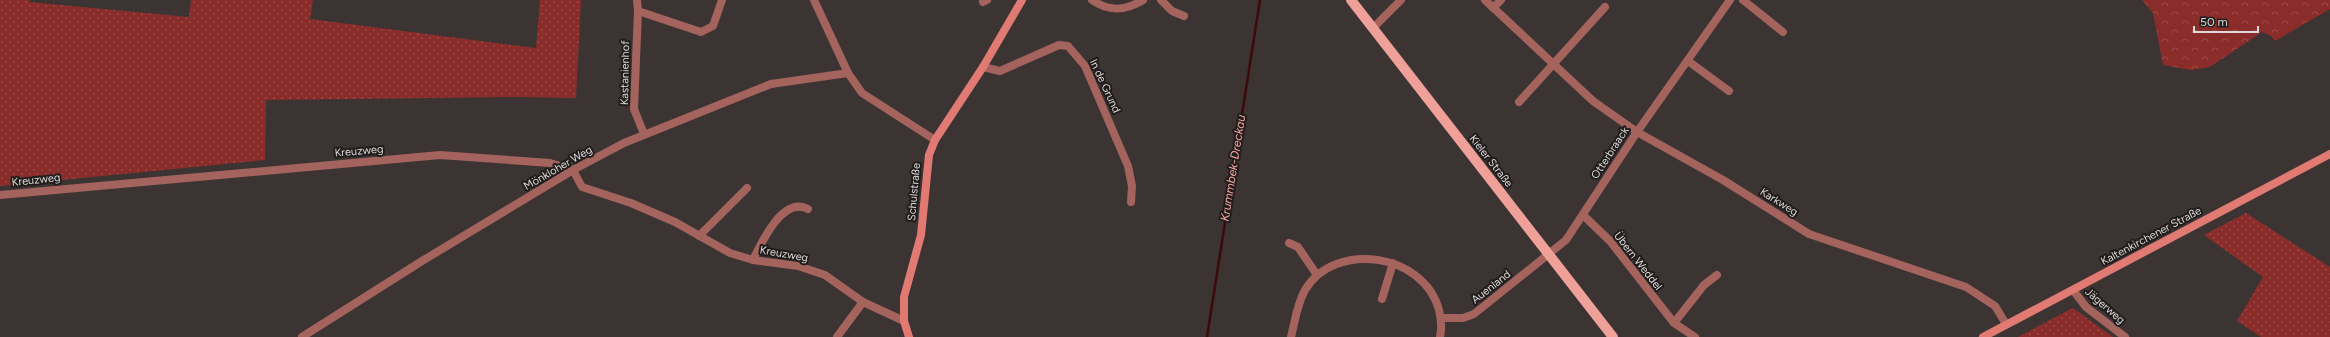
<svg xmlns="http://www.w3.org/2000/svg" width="2330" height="337" font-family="Figtree,sans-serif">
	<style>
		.grass { fill: url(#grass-dots) }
		.forest { fill: url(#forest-crowns) }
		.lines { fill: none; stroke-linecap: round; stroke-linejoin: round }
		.stream { stroke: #3c0a0a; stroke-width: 2.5 }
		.street { stroke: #a4635d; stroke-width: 8 }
		.secondary { stroke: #e07a72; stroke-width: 8 }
		.primary { stroke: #efa098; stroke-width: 10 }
		.labels { text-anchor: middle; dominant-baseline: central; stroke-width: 4; stroke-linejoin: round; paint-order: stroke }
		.street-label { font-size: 11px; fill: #dfdada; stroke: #201d1c }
		.water-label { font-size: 12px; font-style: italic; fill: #f7a7a0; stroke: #201d1c }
	</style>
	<defs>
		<pattern id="grass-dots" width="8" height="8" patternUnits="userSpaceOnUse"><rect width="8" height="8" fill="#8a2d2a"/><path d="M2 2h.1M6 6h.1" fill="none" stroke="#9a4b48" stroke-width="1.8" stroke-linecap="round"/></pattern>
		<pattern id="forest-crowns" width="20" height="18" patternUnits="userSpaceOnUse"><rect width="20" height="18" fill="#8a2d2a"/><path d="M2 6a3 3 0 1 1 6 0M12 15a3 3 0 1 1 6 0" fill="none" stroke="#9a4b48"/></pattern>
	</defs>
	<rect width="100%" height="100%" fill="#3b3433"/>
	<!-- grass -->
	<g class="grass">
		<polygon points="0,0 29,0 29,2 189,17 191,0 313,0 310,19 536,48 540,0 581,0 576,98 518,97 266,100 265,160 0,186"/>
		<polygon points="2246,213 2330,267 2330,337 2261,337 2237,321 2263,277 2204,235"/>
		<polygon points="2073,308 2113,337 2018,337"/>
	</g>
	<!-- forest -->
	<polygon class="forest" points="2142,0 2330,0 2330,9 2275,41 2271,36 2262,32 2210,67 2191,70 2163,65 2153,13"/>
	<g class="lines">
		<!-- stream -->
		<polyline class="stream" points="1207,337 1260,0"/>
		<!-- street -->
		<g class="street">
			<polyline points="637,0 638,11"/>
			<polyline points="814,0 848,73 862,93 935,140"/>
			<path d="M 1092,0 C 1109,12 1125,11 1143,0"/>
			<polyline points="1161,0 1172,11 1184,16"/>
			<polyline points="1485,0 1593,101 1637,132 1723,180 1809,234 1966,287 1995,306 2006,324"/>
			<polyline points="1743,0 1783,32"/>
			<polyline points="983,2 987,0"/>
			<polyline points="1493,8 1501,0"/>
			<polyline points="1373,28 1401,0"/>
			<polyline points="1688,61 1729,91"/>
			<polyline points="983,67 1000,71 1059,45 1068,46 1085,66 1128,166 1132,186 1131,202"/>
			<polyline points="1519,102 1605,7"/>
			<polyline points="644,134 634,109 638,11 701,32 713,26 722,0"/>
			<polyline points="0,195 440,155 550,163 573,170 582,187 631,203 675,222 730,253 753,260 798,266 825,275 863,302 904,321"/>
			<polyline points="1583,215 1610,241 1674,323 1695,337"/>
			<polyline points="699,236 747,188"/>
			<polyline points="1289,243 1298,247 1317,275"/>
			<path d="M 753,260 C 762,241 783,196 808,209"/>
			<polyline points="2073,290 2086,307 2125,337"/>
			<polyline points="1382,299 1393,263"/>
			<polyline points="1441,318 1463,318 1474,314 1566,240 1637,132 1730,0"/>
			<polyline points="1674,323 1704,285 1717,275"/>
			<polyline points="302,337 422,261 573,170 624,143 771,84 848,73"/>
			<polyline points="837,337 863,302"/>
			<path d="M 1291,337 C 1295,321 1297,304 1305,290 C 1335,240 1424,253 1439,310 C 1441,318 1442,328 1440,337"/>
		</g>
		<!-- secondary -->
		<g class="secondary">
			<polyline points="909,337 904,321 904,297 921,235 929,155 935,140 983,67 1022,0"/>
			<polyline points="1983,337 2330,154"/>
		</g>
		<!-- primary -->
		<polyline class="primary" points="1351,0 1613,337"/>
	</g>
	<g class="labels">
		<!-- street labels -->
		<g class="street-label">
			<text transform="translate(625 73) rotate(-89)">Kastanienhof</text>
			<text transform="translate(1105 86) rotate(65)">In de Grund</text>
			<text transform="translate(359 151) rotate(-5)">Kreuzweg</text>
			<text transform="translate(1610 153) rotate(-57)">Otterbraack</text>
			<text transform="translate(1491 161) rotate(52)">Kieler Straße</text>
			<text transform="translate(558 168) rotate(-30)">Mönkloher Weg</text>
			<text transform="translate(36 180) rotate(-6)">Kreuzweg</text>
			<text transform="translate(914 192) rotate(-85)">Schulstraße</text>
			<text transform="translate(1779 202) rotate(32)">Karkweg</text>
			<text transform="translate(2151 236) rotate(-28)">Kaltenkirchener Straße</text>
			<text transform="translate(784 254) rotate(10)">Kreuzweg</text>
			<text transform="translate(1638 261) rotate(52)">Übern Weddel</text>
			<text transform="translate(1491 287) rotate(-38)">Auenland</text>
			<text transform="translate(2105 306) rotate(41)">Jägerweg</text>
		</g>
		<!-- water labels -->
		<g class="water-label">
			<text transform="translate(1233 168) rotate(-81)">Krummbek-Dreckau</text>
		</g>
	</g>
	<!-- scale -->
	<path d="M2194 26v6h64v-6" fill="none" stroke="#dfdada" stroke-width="2"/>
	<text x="2200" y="26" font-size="12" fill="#dfdada" stroke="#201d1c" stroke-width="3" paint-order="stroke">50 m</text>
</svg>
